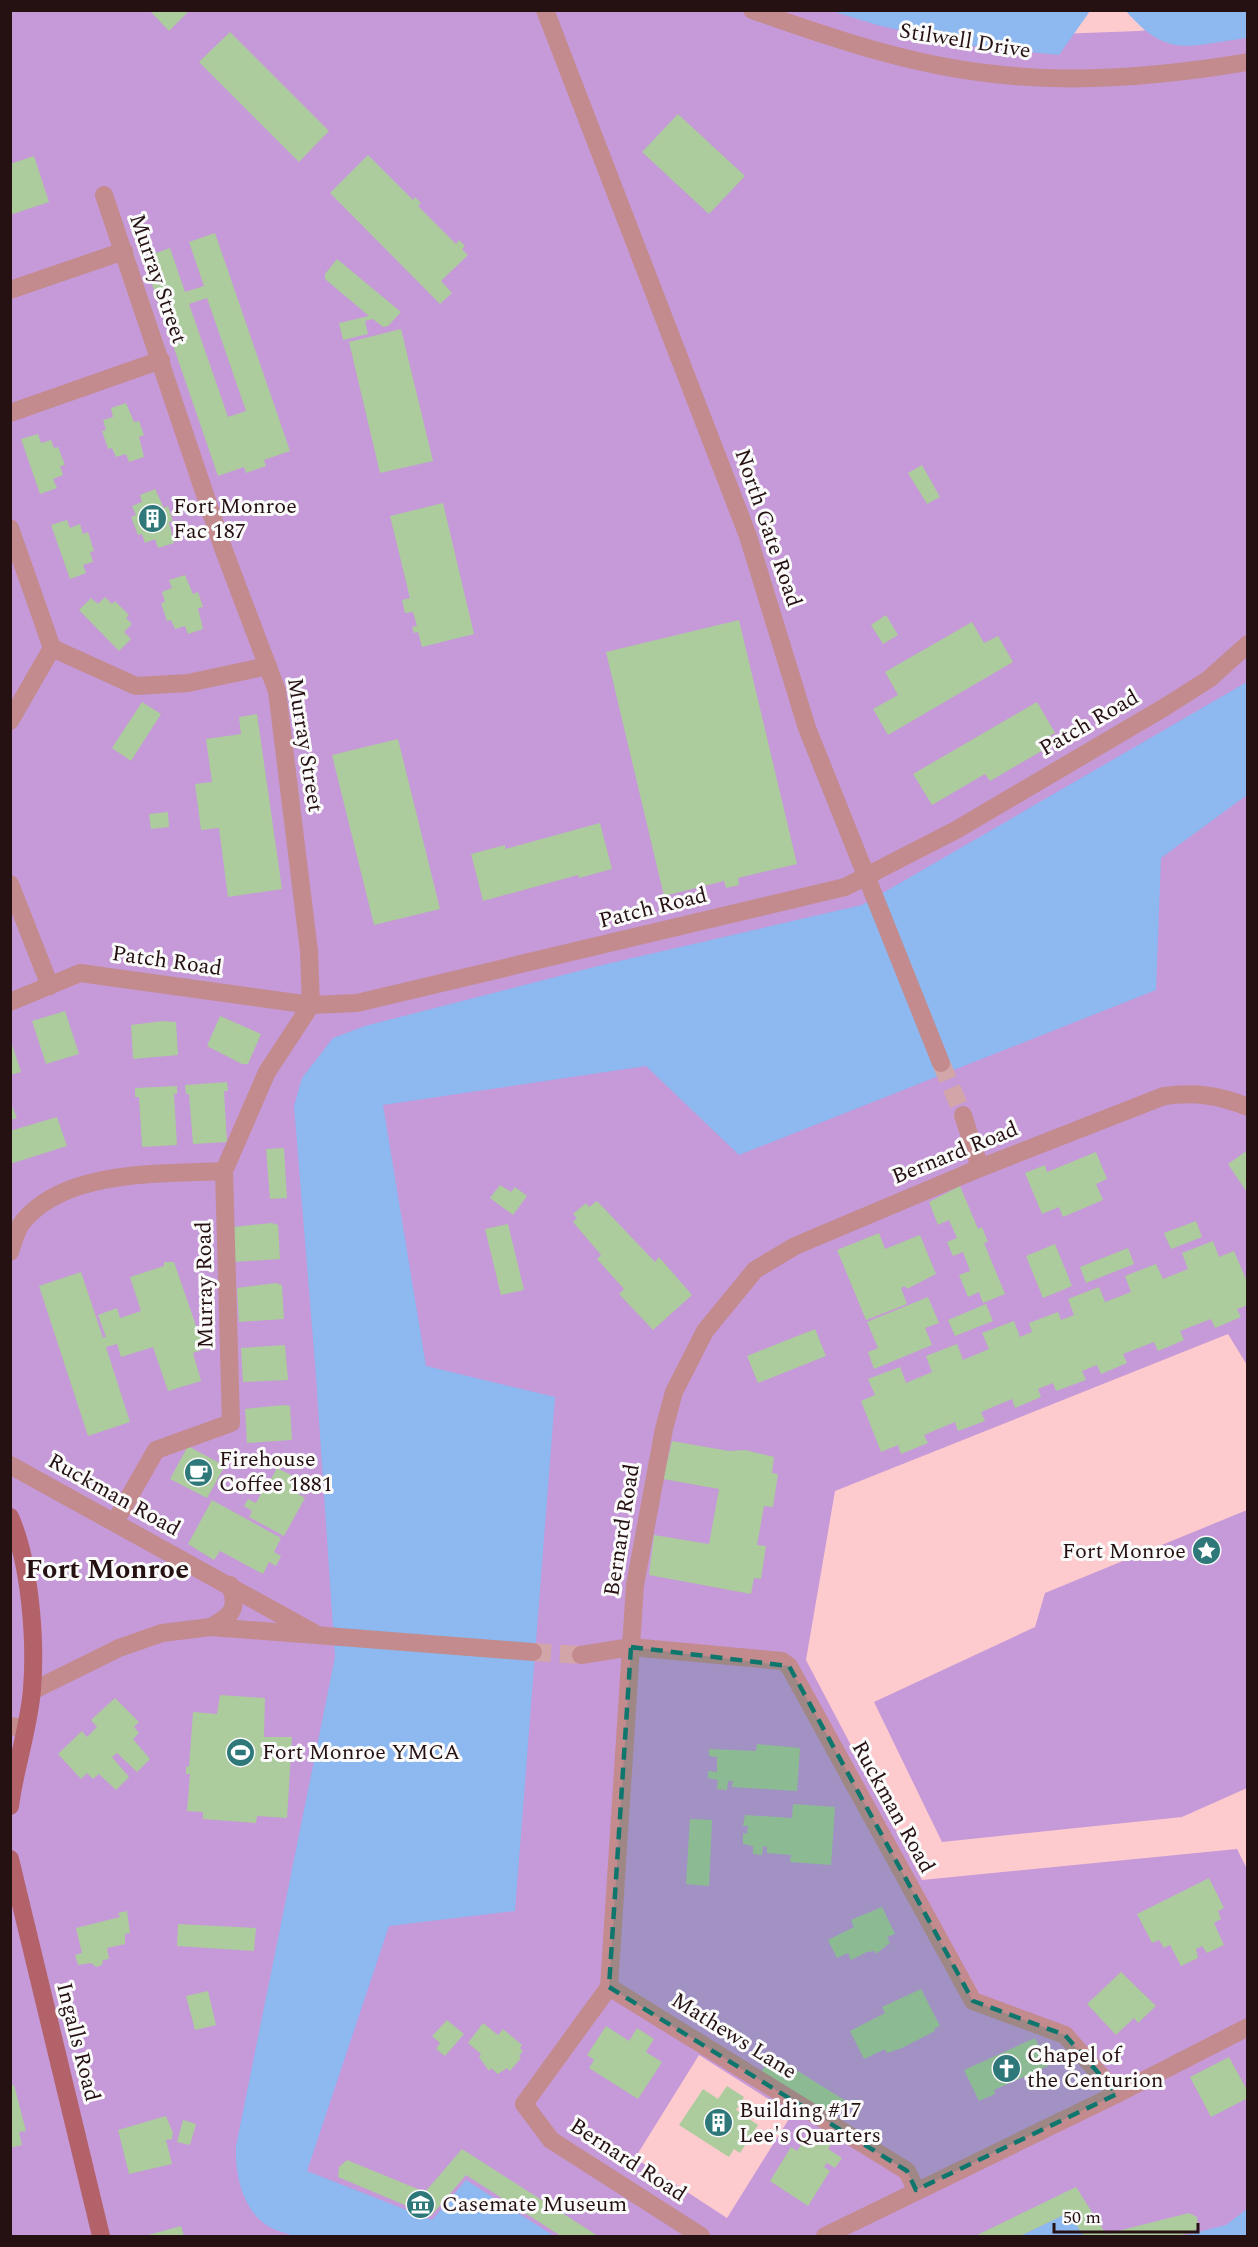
<svg xmlns="http://www.w3.org/2000/svg" width="1258" height="2247" font-family="Spectral,serif">
	<style>
		.green { fill: #c699d9; fill-rule: evenodd }
		.water { fill: #8db8f0 }
		.building { fill: #accc9d; fill-rule: evenodd }
		.lines { fill: none; stroke-linecap: round; stroke-linejoin: round }
		.street-tunnel { stroke: #d2a6a8; stroke-width: 18; stroke-dasharray: 18 9; stroke-linecap: butt }
		.street { stroke: #c38b8d; stroke-width: 18 }
		.secondary { stroke: #b46269; stroke-width: 18 }
		.marked { fill: #0f766e; fill-opacity: 0.2; stroke: #0f766e; stroke-width: 4.5; stroke-dasharray: 12 8; stroke-linejoin: round }
		.labels { text-anchor: middle; dominant-baseline: central; stroke-width: 6; stroke-linejoin: round; paint-order: stroke }
		.street-label { font-size: 22px; fill: #261112; stroke: #fafafa }
		.poi-label { font-size: 22px; fill: #261112; stroke: #fafafa; text-anchor: start }
		.district-label { font-size: 28px; font-weight: bold; fill: #261112; stroke: #fafafa }
	</style>
	<rect width="100%" height="100%" fill="#fdcbcd"/>
	<!-- green -->
	<g class="green">
		<path d="M 873,10 L 1058,34 L 1139,31 L 1247,17 L 1247,1365 L 1228,1334 L 835,1491 L 806,1660 L 922,1880 L 1237,1849 L 1248,1871 L 1247,2236 L 11,2236 L 11,11 ZM 699,2055 L 792,2114 L 727,2218 L 635,2158 Z"/>
		<polygon points="1247,1510 1247,1788 1182,1817 942,1842 874,1702 1035,1627 1045,1593"/>
	</g>
	<!-- water -->
	<g class="water">
		<polygon points="832,11 1090,11 1059,55 964,45 877,25"/>
		<path d="M 1126,11 L 1247,11 L 1247,38 C 1190,45 1168,60 1126,11 Z"/>
		<path d="M 1247,682 L 1247,795 L 1161,858 L 1156,990 L 739,1155 L 646,1066 L 383,1105 L 426,1366 L 555,1397 L 515,1911 L 389,1926 L 307,2171 L 432,2220 L 466,2180 L 554,2236 L 294,2236 C 286,2233 276,2231 268,2226 C 242,2210 235,2174 236,2146 L 335,1657 L 316,1376 L 294,1106 L 302,1078 L 333,1038 L 365,1026 L 598,966 L 862,905 Z"/>
		<polygon points="1247,2209 1247,2236 1182,2236 1226,2225"/>
		<polygon points="1068,2213 1084,2236 1020,2236"/>
	</g>
	<!-- building -->
	<g class="building">
		<polygon points="149,10 190,10 169,31"/>
		<polygon points="230,32 329,131 299,162 199,62"/>
		<polygon points="678,114 745,176 709,214 642,152"/>
		<polygon points="368,155 413,200 415,197 421,203 418,206 456,244 459,240 465,246 462,249 468,255 441,281 452,293 440,304 330,193"/>
		<polygon points="34,156 49,202 10,215 10,164"/>
		<path d="M 215,233 L 290,451 L 264,460 L 266,466 L 246,473 L 244,467 L 218,476 L 143,258 L 170,248 L 185,292 L 204,286 L 189,242 ZM 207,298 L 246,411 L 228,417 L 189,304 Z"/>
		<polygon points="337,259 401,312 388,326 383,327 373,319 365,321 368,334 343,340 339,323 369,316 325,279 325,274"/>
		<polygon points="401,329 433,461 380,473 349,342"/>
		<polygon points="126,403 134,422 139,421 144,435 139,437 144,457 129,462 126,454 116,457 112,448 108,449 102,431 106,430 103,420 113,417 111,408"/>
		<polygon points="38,434 41,443 51,440 54,448 58,447 65,465 60,466 63,475 53,479 57,488 40,494 21,439"/>
		<polygon points="922,465 940,497 927,504 908,473"/>
		<polygon points="155,489 164,508 168,506 173,521 169,522 174,543 158,548 155,539 145,543 142,534 138,535 131,517 136,515 132,506 142,502 140,495"/>
		<polygon points="443,503 474,634 422,647 418,632 414,633 412,627 417,626 413,612 405,613 402,600 410,598 390,516"/>
		<polygon points="67,520 70,528 80,524 83,534 88,532 94,551 90,552 93,562 83,565 86,573 70,579 51,525"/>
		<polygon points="185,575 193,594 198,592 203,607 198,608 203,629 188,634 185,626 175,629 171,620 167,621 161,603 165,602 162,592 172,588 169,580"/>
		<polygon points="105,597 112,604 115,601 129,615 126,618 132,624 124,632 131,639 119,651 79,610 91,598 98,604"/>
		<polygon points="886,615 898,635 883,644 871,625"/>
		<polygon points="739,620 797,864 738,878 739,885 726,888 724,881 664,896 606,652"/>
		<polygon points="972,622 984,643 998,636 1013,662 888,735 873,709 898,695 885,672"/>
		<polygon points="142,702 161,714 131,761 112,748"/>
		<polygon points="1037,702 1055,733 1040,741 1045,749 990,781 985,774 932,805 913,774"/>
		<polygon points="257,714 282,889 228,897 219,828 201,830 195,784 212,782 206,739 241,734 239,717"/>
		<polygon points="398,739 440,909 374,925 332,755"/>
		<polygon points="168,812 169,827 151,829 149,814"/>
		<polygon points="600,823 612,869 579,878 578,875 483,901 471,854 505,845 505,849"/>
		<polygon points="65,1011 79,1054 46,1064 32,1021"/>
		<polygon points="220,1016 261,1034 248,1064 242,1064 207,1046"/>
		<polygon points="163,1021 176,1022 178,1055 133,1059 131,1025"/>
		<polygon points="10,1038 21,1072 10,1075"/>
		<polygon points="227,1082 228,1091 224,1091 227,1142 193,1144 189,1094 186,1094 185,1085"/>
		<polygon points="177,1086 177,1094 174,1094 177,1145 142,1147 139,1097 135,1097 135,1088"/>
		<polygon points="10,1101 17,1118 10,1120"/>
		<polygon points="57,1117 67,1146 10,1164 10,1131"/>
		<polygon points="284,1148 287,1198 270,1199 266,1149"/>
		<polygon points="1248,1150 1248,1194 1228,1164"/>
		<polygon points="1096,1152 1107,1179 1096,1184 1103,1200 1063,1217 1059,1207 1042,1214 1025,1173 1045,1165 1047,1172"/>
		<polygon points="500,1185 511,1192 515,1187 527,1196 513,1215 490,1198"/>
		<polygon points="960,1186 978,1229 982,1227 988,1242 984,1243 1005,1294 983,1303 979,1292 968,1297 959,1275 970,1271 963,1252 953,1256 947,1242 957,1238 949,1220 938,1225 929,1202"/>
		<polygon points="597,1201 655,1262 659,1257 692,1295 653,1330 619,1294 624,1289 597,1259 601,1255 573,1222 577,1218 573,1214 586,1203 589,1207"/>
		<polygon points="1196,1221 1202,1237 1171,1249 1164,1233"/>
		<polygon points="272,1223 278,1225 280,1259 234,1262 232,1227"/>
		<polygon points="508,1224 524,1290 501,1295 485,1229"/>
		<polygon points="879,1233 885,1249 920,1235 936,1274 907,1289 905,1286 901,1288 907,1304 866,1320 837,1250"/>
		<polygon points="1213,1241 1219,1257 1234,1251 1248,1284 1248,1305 1237,1309 1241,1317 1215,1328 1211,1319 1180,1331 1184,1340 1158,1351 1154,1342 1123,1354 1127,1363 1101,1374 1097,1365 1082,1371 1086,1380 1056,1391 1053,1383 1038,1389 1041,1397 1015,1408 1012,1399 981,1412 985,1421 958,1431 955,1422 924,1435 928,1443 901,1454 898,1445 881,1452 861,1401 875,1395 868,1379 900,1367 906,1383 932,1372 926,1356 957,1344 963,1360 989,1349 982,1333 1014,1321 1020,1337 1032,1332 1029,1323 1058,1312 1061,1320 1074,1315 1068,1299 1099,1287 1105,1302 1131,1292 1125,1276 1156,1264 1163,1279 1188,1269 1182,1253"/>
		<polygon points="1055,1244 1072,1286 1043,1298 1026,1256"/>
		<polygon points="1128,1248 1134,1264 1086,1283 1080,1267"/>
		<polygon points="164,1262 174,1262 204,1349 193,1353 201,1381 168,1391 153,1347 121,1357 117,1344 106,1347 130,1422 88,1436 39,1286 81,1272 103,1338 106,1337 98,1315 117,1308 120,1318 141,1311 130,1277 164,1266"/>
		<polygon points="276,1283 282,1285 284,1319 239,1322 237,1288"/>
		<polygon points="928,1297 939,1323 925,1328 932,1345 874,1369 868,1352 878,1348 867,1322"/>
		<polygon points="986,1304 993,1321 955,1336 948,1320"/>
		<polygon points="815,1329 826,1356 758,1383 747,1356"/>
		<polygon points="285,1345 288,1380 243,1382 241,1348"/>
		<polygon points="284,1405 290,1406 292,1440 247,1443 245,1409"/>
		<polygon points="672,1441 729,1451 745,1450 774,1457 772,1473 778,1474 773,1507 764,1506 757,1545 766,1546 761,1579 754,1578 751,1594 649,1575 654,1535 709,1544 719,1489 663,1479"/>
		<polygon points="188,1446 225,1466 207,1498 170,1479"/>
		<polygon points="277,1468 305,1482 298,1494 305,1498 284,1536 249,1517 252,1511 244,1506 248,1499 256,1503 263,1490 257,1486 262,1477 270,1481"/>
		<polygon points="212,1500 281,1538 274,1552 281,1556 276,1566 269,1562 263,1574 220,1551 214,1560 188,1544"/>
		<polygon points="220,1695 265,1698 264,1737 292,1737 287,1818 257,1816 256,1823 203,1819 203,1812 187,1811 190,1774 186,1774 186,1766 189,1767 193,1712 217,1714"/>
		<polygon points="115,1698 139,1722 134,1727 139,1733 133,1739 150,1759 137,1772 117,1753 112,1757 129,1777 116,1790 99,1774 93,1779 87,1773 81,1779 58,1754 82,1731 87,1737 97,1727 91,1720"/>
		<polygon points="757,1744 800,1748 797,1791 732,1787 733,1781 728,1781 727,1790 717,1789 718,1780 708,1778 708,1771 717,1772 717,1757 709,1756 709,1749 756,1751"/>
		<polygon points="793,1804 835,1807 831,1865 790,1862 791,1855 767,1853 767,1847 763,1846 762,1855 753,1854 753,1846 743,1844 743,1833 747,1834 748,1826 743,1826 745,1815 792,1818"/>
		<polygon points="690,1819 712,1820 709,1886 686,1884"/>
		<polygon points="1209,1878 1224,1908 1218,1911 1221,1919 1214,1923 1224,1945 1207,1953 1202,1946 1196,1949 1198,1958 1181,1966 1170,1945 1164,1948 1159,1940 1152,1943 1137,1914"/>
		<polygon points="882,1907 895,1934 887,1937 890,1943 876,1954 875,1951 867,1952 851,1960 848,1953 837,1958 828,1940 854,1927 851,1920"/>
		<polygon points="127,1911 130,1933 125,1934 125,1944 107,1948 109,1959 103,1960 102,1965 96,1967 91,1963 78,1965 75,1955 82,1953 76,1928 120,1917 118,1913"/>
		<polygon points="178,1924 256,1928 254,1951 177,1946"/>
		<polygon points="1121,1972 1156,2006 1138,2023 1134,2018 1116,2035 1087,2004"/>
		<polygon points="921,1989 940,2026 934,2029 935,2031 902,2048 887,2053 885,2049 864,2059 850,2031 885,2013 882,2007"/>
		<polygon points="208,1991 216,2025 195,2030 186,1996"/>
		<polygon points="447,2020 464,2034 445,2056 436,2049 440,2043 432,2036"/>
		<polygon points="483,2023 498,2035 503,2029 522,2045 520,2048 523,2051 519,2056 521,2058 510,2071 507,2068 498,2074 491,2068 489,2071 479,2057 481,2054 468,2043"/>
		<polygon points="606,2026 629,2041 637,2028 654,2039 646,2052 662,2062 638,2099 589,2068 594,2060 587,2055"/>
		<polygon points="1035,2038 1039,2046 1047,2042 1052,2054 1045,2058 1048,2066 994,2090 995,2094 979,2101 964,2070"/>
		<polygon points="772,2055 846,2101 834,2120 760,2074"/>
		<polygon points="1229,2057 1248,2092 1248,2098 1211,2117 1190,2077"/>
		<polygon points="14,2085 26,2131 19,2132 22,2145 10,2148 10,2086"/>
		<polygon points="727,2086 744,2097 736,2110 758,2125 740,2153 734,2149 729,2157 679,2125 703,2089 718,2099"/>
		<polygon points="166,2116 173,2133 172,2139 166,2140 172,2164 129,2174 118,2130"/>
		<polygon points="183,2120 196,2124 190,2145 177,2142"/>
		<polygon points="817,2133 832,2143 828,2149 842,2158 835,2168 827,2163 824,2167 830,2171 808,2206 770,2181 791,2147 797,2151 807,2136 813,2140"/>
		<polygon points="462,2149 598,2236 561,2236 466,2175 431,2216 338,2177 339,2167 347,2160 425,2192"/>
		<polygon points="1076,2187 1106,2234 1189,2213 1197,2217 1198,2226 1194,2232 1177,2236 1084,2236 1068,2213 1020,2236 975,2236"/>
		<polygon points="181,2226 184,2236 149,2236 148,2235"/>
	</g>
	<g class="lines">
		<!-- street-tunnel -->
		<g class="street-tunnel">
			<polyline points="941,1063 963,1115"/>
			<polyline points="533,1652 581,1655"/>
		</g>
		<!-- street -->
		<g class="street">
			<polyline points="545,10 748,536 807,728 941,1063"/>
			<path d="M 752,10 C 831,38 910,65 994,74 C 1077,84 1165,76 1248,62"/>
			<polyline points="104,195 223,548 277,691 309,951 311,1005 267,1072 224,1171 231,1423 156,1450 115,1522"/>
			<polyline points="10,290 124,251"/>
			<polyline points="10,413 161,360"/>
			<polyline points="10,528 52,648 10,721"/>
			<polyline points="52,648 136,686 188,683 268,666"/>
			<polyline points="10,884 50,986"/>
			<polyline points="10,1002 80,973 311,1005 357,1003 845,887 956,830 1165,707 1209,679 1248,644"/>
			<polyline points="963,1115 980,1168"/>
			<path d="M 10,1252 C 14,1240 17,1227 26,1218 C 70,1169 164,1174 224,1171"/>
			<polyline points="10,1465 314,1633"/>
			<path d="M 211,1627 C 232,1615 239,1609 230,1585"/>
			<polyline points="581,1655 631,1647 782,1661 789,1666 973,2001 1065,2035 1117,2094"/>
			<polyline points="32,1691 119,1648 162,1633 211,1627 533,1652"/>
			<polyline points="10,1726 24,1728"/>
			<polyline points="609,1987 907,2171 916,2190"/>
			<path d="M 701,2236 L 551,2140 L 524,2104 L 609,1987 L 635,1585 L 664,1429 L 674,1392 L 705,1331 L 755,1270 L 795,1246 L 980,1168 L 1164,1096 C 1194,1092 1219,1095 1248,1107"/>
			<polyline points="825,2236 1117,2094 1248,2027"/>
		</g>
		<!-- secondary -->
		<g class="secondary">
			<path d="M 10,1517 C 30,1562 36,1640 32,1689 C 29,1728 15,1767 10,1806"/>
			<polyline points="10,1859 101,2236"/>
		</g>
	</g>
	<!-- marked area -->
	<path class="marked" d="M 631,1647 L 789,1666 L 973,2001 L 1065,2035 L 1117,2094 L 916,2190 L 907,2171 L 609,1987 Z"/>
	<!-- icons -->
	<defs>
		<symbol id="building-disc" viewBox="-11 -11 22 22"><circle r="9.5" fill="#2f7879" stroke="#fafafa"/><path d="M-4-6H4V6H1V3H-1V6H-4ZM-2.5-4.3h1.7v1.8h-1.7ZM.8-4.3h1.7v1.8H.8ZM-2.5-1h1.7V.8h-1.7ZM.8-1h1.7V.8H.8Z" fill="#fff"/></symbol>
		<symbol id="cafe-disc" viewBox="-11 -11 22 22"><circle r="9.5" fill="#2f7879" stroke="#fafafa"/><path d="M-5.5-4.5H6V0H3Q3 3.5 0 3.5H-2.5Q-5.5 3.5-5.5 0ZM3-3.2v2h1.7v-2ZM-6 4.5H4V6H-6Z" fill="#fff"/></symbol>
		<symbol id="sight-disc" viewBox="-11 -11 22 22"><circle r="9.5" fill="#2f7879" stroke="#fafafa"/><path d="M0-6L1.8-2.2L6-1.7L2.9 1.2L3.7 5.4L0 3.3L-3.7 5.4L-2.9 1.2L-6-1.7L-1.8-2.2Z" fill="#fff"/></symbol>
		<symbol id="stadium-disc" viewBox="-11 -11 22 22"><circle r="9.5" fill="#2f7879" stroke="#fafafa"/><path d="M0-5a6.5 5 0 1 0 0 10a6.5 5 0 1 0 0-10ZM-3.5-1.8h7v3.6h-7Z" fill="#fff"/></symbol>
		<symbol id="church-disc" viewBox="-11 -11 22 22"><circle r="9.5" fill="#2f7879" stroke="#fafafa"/><path d="M-1.2-6h2.4v3.5h3.3v2.4h-3.3V6h-2.4V-.1h-3.3v-2.4h3.3Z" fill="#fff"/></symbol>
		<symbol id="museum-disc" viewBox="-11 -11 22 22"><circle r="9.5" fill="#2f7879" stroke="#fafafa"/><path d="M0-6L6-3V-2H-6V-3ZM-5-1h2V3h-2ZM-1-1h2V3h-2ZM3-1h2V3H3ZM-6 4H6V6H-6Z" fill="#fff"/></symbol>
	</defs>
	<g fill-rule="evenodd">
		<use href="#building-disc" x="136" y="502" width="33" height="33"/>
		<use href="#cafe-disc" x="182" y="1456" width="33" height="33"/>
		<use href="#sight-disc" x="1190" y="1534" width="33" height="33"/>
		<use href="#stadium-disc" x="224" y="1736" width="33" height="33"/>
		<use href="#church-disc" x="990" y="2052" width="33" height="33"/>
		<use href="#building-disc" x="702" y="2106" width="33" height="33"/>
		<use href="#museum-disc" x="404" y="2188" width="33" height="33"/>
	</g>
	<g class="labels">
		<!-- street labels -->
		<g class="street-label">
			<text transform="translate(965 41) rotate(9)">Stilwell Drive</text>
			<text transform="translate(158 279) rotate(71)">Murray Street</text>
			<text transform="translate(768 528) rotate(71)">North Gate Road</text>
			<text transform="translate(1089 723) rotate(-30)">Patch Road</text>
			<text transform="translate(305 745) rotate(81)">Murray Street</text>
			<text transform="translate(653 908) rotate(-14)">Patch Road</text>
			<text transform="translate(167 961) rotate(8)">Patch Road</text>
			<text transform="translate(955 1153) rotate(-22)">Bernard Road</text>
			<text transform="translate(205 1285) rotate(-91)">Murray Road</text>
			<text transform="translate(114 1495) rotate(29)">Ruckman Road</text>
			<text transform="translate(622 1530) rotate(-81)">Bernard Road</text>
			<text transform="translate(893 1807) rotate(61)">Ruckman Road</text>
			<text transform="translate(734 2036) rotate(32)">Mathews Lane</text>
			<text transform="translate(78 2042) rotate(76)">Ingalls Road</text>
			<text transform="translate(628 2160) rotate(33)">Bernard Road</text>
		</g>
		<!-- poi labels -->
		<g class="poi-label">
			<text x="173" y="506">Fort Monroe<tspan x="173" dy="25">Fac 187</tspan></text>
			<text x="219" y="1459">Firehouse<tspan x="219" dy="25">Coffee 1881</tspan></text>
			<text x="1186" y="1551" text-anchor="end">Fort Monroe</text>
			<text x="262" y="1752">Fort Monroe YMCA</text>
			<text x="1027" y="2055">Chapel of<tspan x="1027" dy="25">the Centurion</tspan></text>
			<text x="739" y="2110">Building #17<tspan x="739" dy="25">Lee's Quarters</tspan></text>
			<text x="442" y="2204">Casemate Museum</text>
		</g>
		<!-- district labels -->
		<g class="district-label">
			<text x="107" y="1569">Fort Monroe</text>
		</g>
	</g>
	<!-- border -->
	<rect width="1258" height="2247" fill="none" stroke="#261112" stroke-width="24"/>
	<!-- scale -->
	<path d="M1054 2223v9h144v-9" fill="none" stroke="#261112" stroke-width="3"/>
	<text x="1063" y="2223" font-size="18" fill="#261112" stroke="#fafafa" stroke-width="4.5" paint-order="stroke">50 m</text>
</svg>
